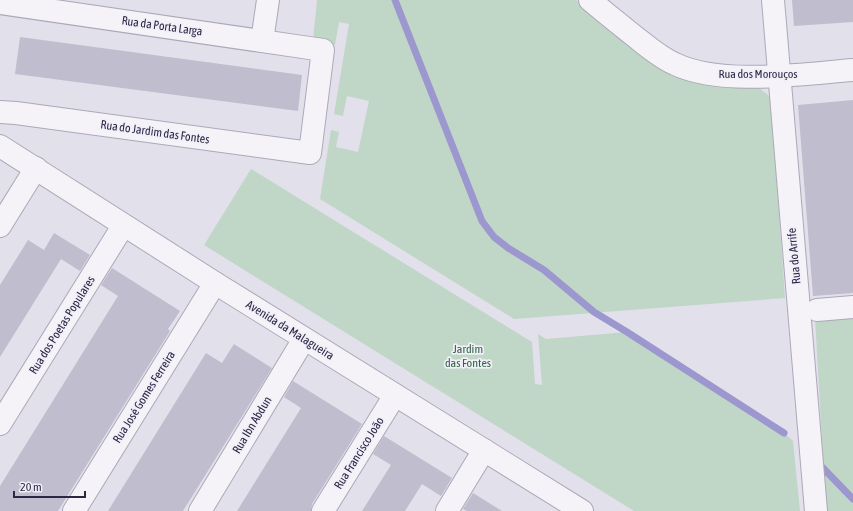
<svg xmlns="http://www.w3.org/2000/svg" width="853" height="511" font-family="'Asap Condensed',sans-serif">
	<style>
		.green { fill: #c0d6c7 }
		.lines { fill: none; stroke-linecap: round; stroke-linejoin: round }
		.stream { stroke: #9c97ce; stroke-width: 7 }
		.building { fill: #c0bdce }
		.minor-casing { stroke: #aca8b9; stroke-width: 24 }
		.minor { stroke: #f5f3f8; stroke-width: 22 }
		.labels { text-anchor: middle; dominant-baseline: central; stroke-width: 3.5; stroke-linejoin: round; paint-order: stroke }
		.street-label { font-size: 12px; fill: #2d2744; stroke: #f1f0f8 }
		.park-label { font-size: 12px; fill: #336144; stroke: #f1f0f8 }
	</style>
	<rect width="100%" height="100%" fill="#e2e0eb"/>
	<!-- green -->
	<g class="green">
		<polygon points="317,0 576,0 655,63 673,73 696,82 720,85 750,85 759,88 767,94 771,100 785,298 514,319 320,199 331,130 339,132 336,147 358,152 369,101 347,96 343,116 334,114 349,24 339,22 335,45 313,40"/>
		<polygon points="251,169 532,342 535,384 542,385 538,334 546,339 627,332 784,433 793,441 800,511 634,511 204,245"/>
		<polygon points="853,315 853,511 826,511 815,318"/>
	</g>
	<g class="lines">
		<!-- stream -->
		<g class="stream">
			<polyline points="395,0 482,221 494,237 508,248 544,270 594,312 627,332 784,433"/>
			<polyline points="823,468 853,499"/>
		</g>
	</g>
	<!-- building -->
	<g class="building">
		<polygon points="792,0 853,0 853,22 794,26"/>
		<polygon points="20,37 302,75 298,111 15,74"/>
		<polygon points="853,100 853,293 813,296 798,105"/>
		<polygon points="54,233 90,255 80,271 61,259 0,357 0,285 28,240 44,250"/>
		<polygon points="112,268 180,311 168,329 170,331 58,511 0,511 0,486 118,296 101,285"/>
		<polygon points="234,344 272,368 183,511 108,511 206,353 222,363"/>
		<polygon points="293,381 362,424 312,504 311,511 237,511 301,408 284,397"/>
		<polygon points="384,436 452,478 441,496 422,484 405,511 362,511 391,465 373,454"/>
		<polygon points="473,493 502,511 467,511 463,509"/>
	</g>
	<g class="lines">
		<defs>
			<g id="minor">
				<path d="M 590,0 C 604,12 618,23 633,35 C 646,45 659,57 675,64 C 721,86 802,74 853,70"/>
				<polyline points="773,0 816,511"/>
				<polyline points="0,3 323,50 310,153 16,113 0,112"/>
				<polyline points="262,41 268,0"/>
				<polyline points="0,146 215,283 582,511"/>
				<polyline points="0,226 36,168"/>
				<polyline points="817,310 853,307"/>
				<polyline points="0,424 123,226"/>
				<polyline points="74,511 215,283"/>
				<polyline points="200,511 304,339"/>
				<polyline points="323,511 395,395"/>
				<polyline points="447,511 484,450"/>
			</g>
		</defs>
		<!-- minor casing -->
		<use href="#minor" class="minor-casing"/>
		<!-- minor -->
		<use href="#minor" class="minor"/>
	</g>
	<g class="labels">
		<!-- street labels -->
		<g class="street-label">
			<text transform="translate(162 26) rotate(8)">Rua da Porta Larga</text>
			<text x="758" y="74">Rua dos Morouços</text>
			<text transform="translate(155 132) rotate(8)">Rua do Jardim das Fontes</text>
			<text transform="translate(794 256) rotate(-95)">Rua do Arrife</text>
			<text transform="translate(62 325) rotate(-58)">Rua dos Poetas Populares</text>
			<text transform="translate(290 330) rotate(32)">Avenida da Malagueira</text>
			<text transform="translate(144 397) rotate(-58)">Rua José Gomes Ferreira</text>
			<text transform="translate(252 425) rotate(-59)">Rua Ibn Abdun</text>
			<text transform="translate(359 453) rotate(-58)">Rua Francisco João</text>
		</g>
		<!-- park labels -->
		<g class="park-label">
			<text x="468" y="349">Jardim<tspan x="468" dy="14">das Fontes</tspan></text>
		</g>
	</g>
	<!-- scale -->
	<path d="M14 491v6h71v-6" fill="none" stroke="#2d2744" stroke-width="2"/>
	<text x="20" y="491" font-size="12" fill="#2d2744" stroke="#f1f0f8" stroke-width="3" paint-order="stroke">20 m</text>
</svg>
